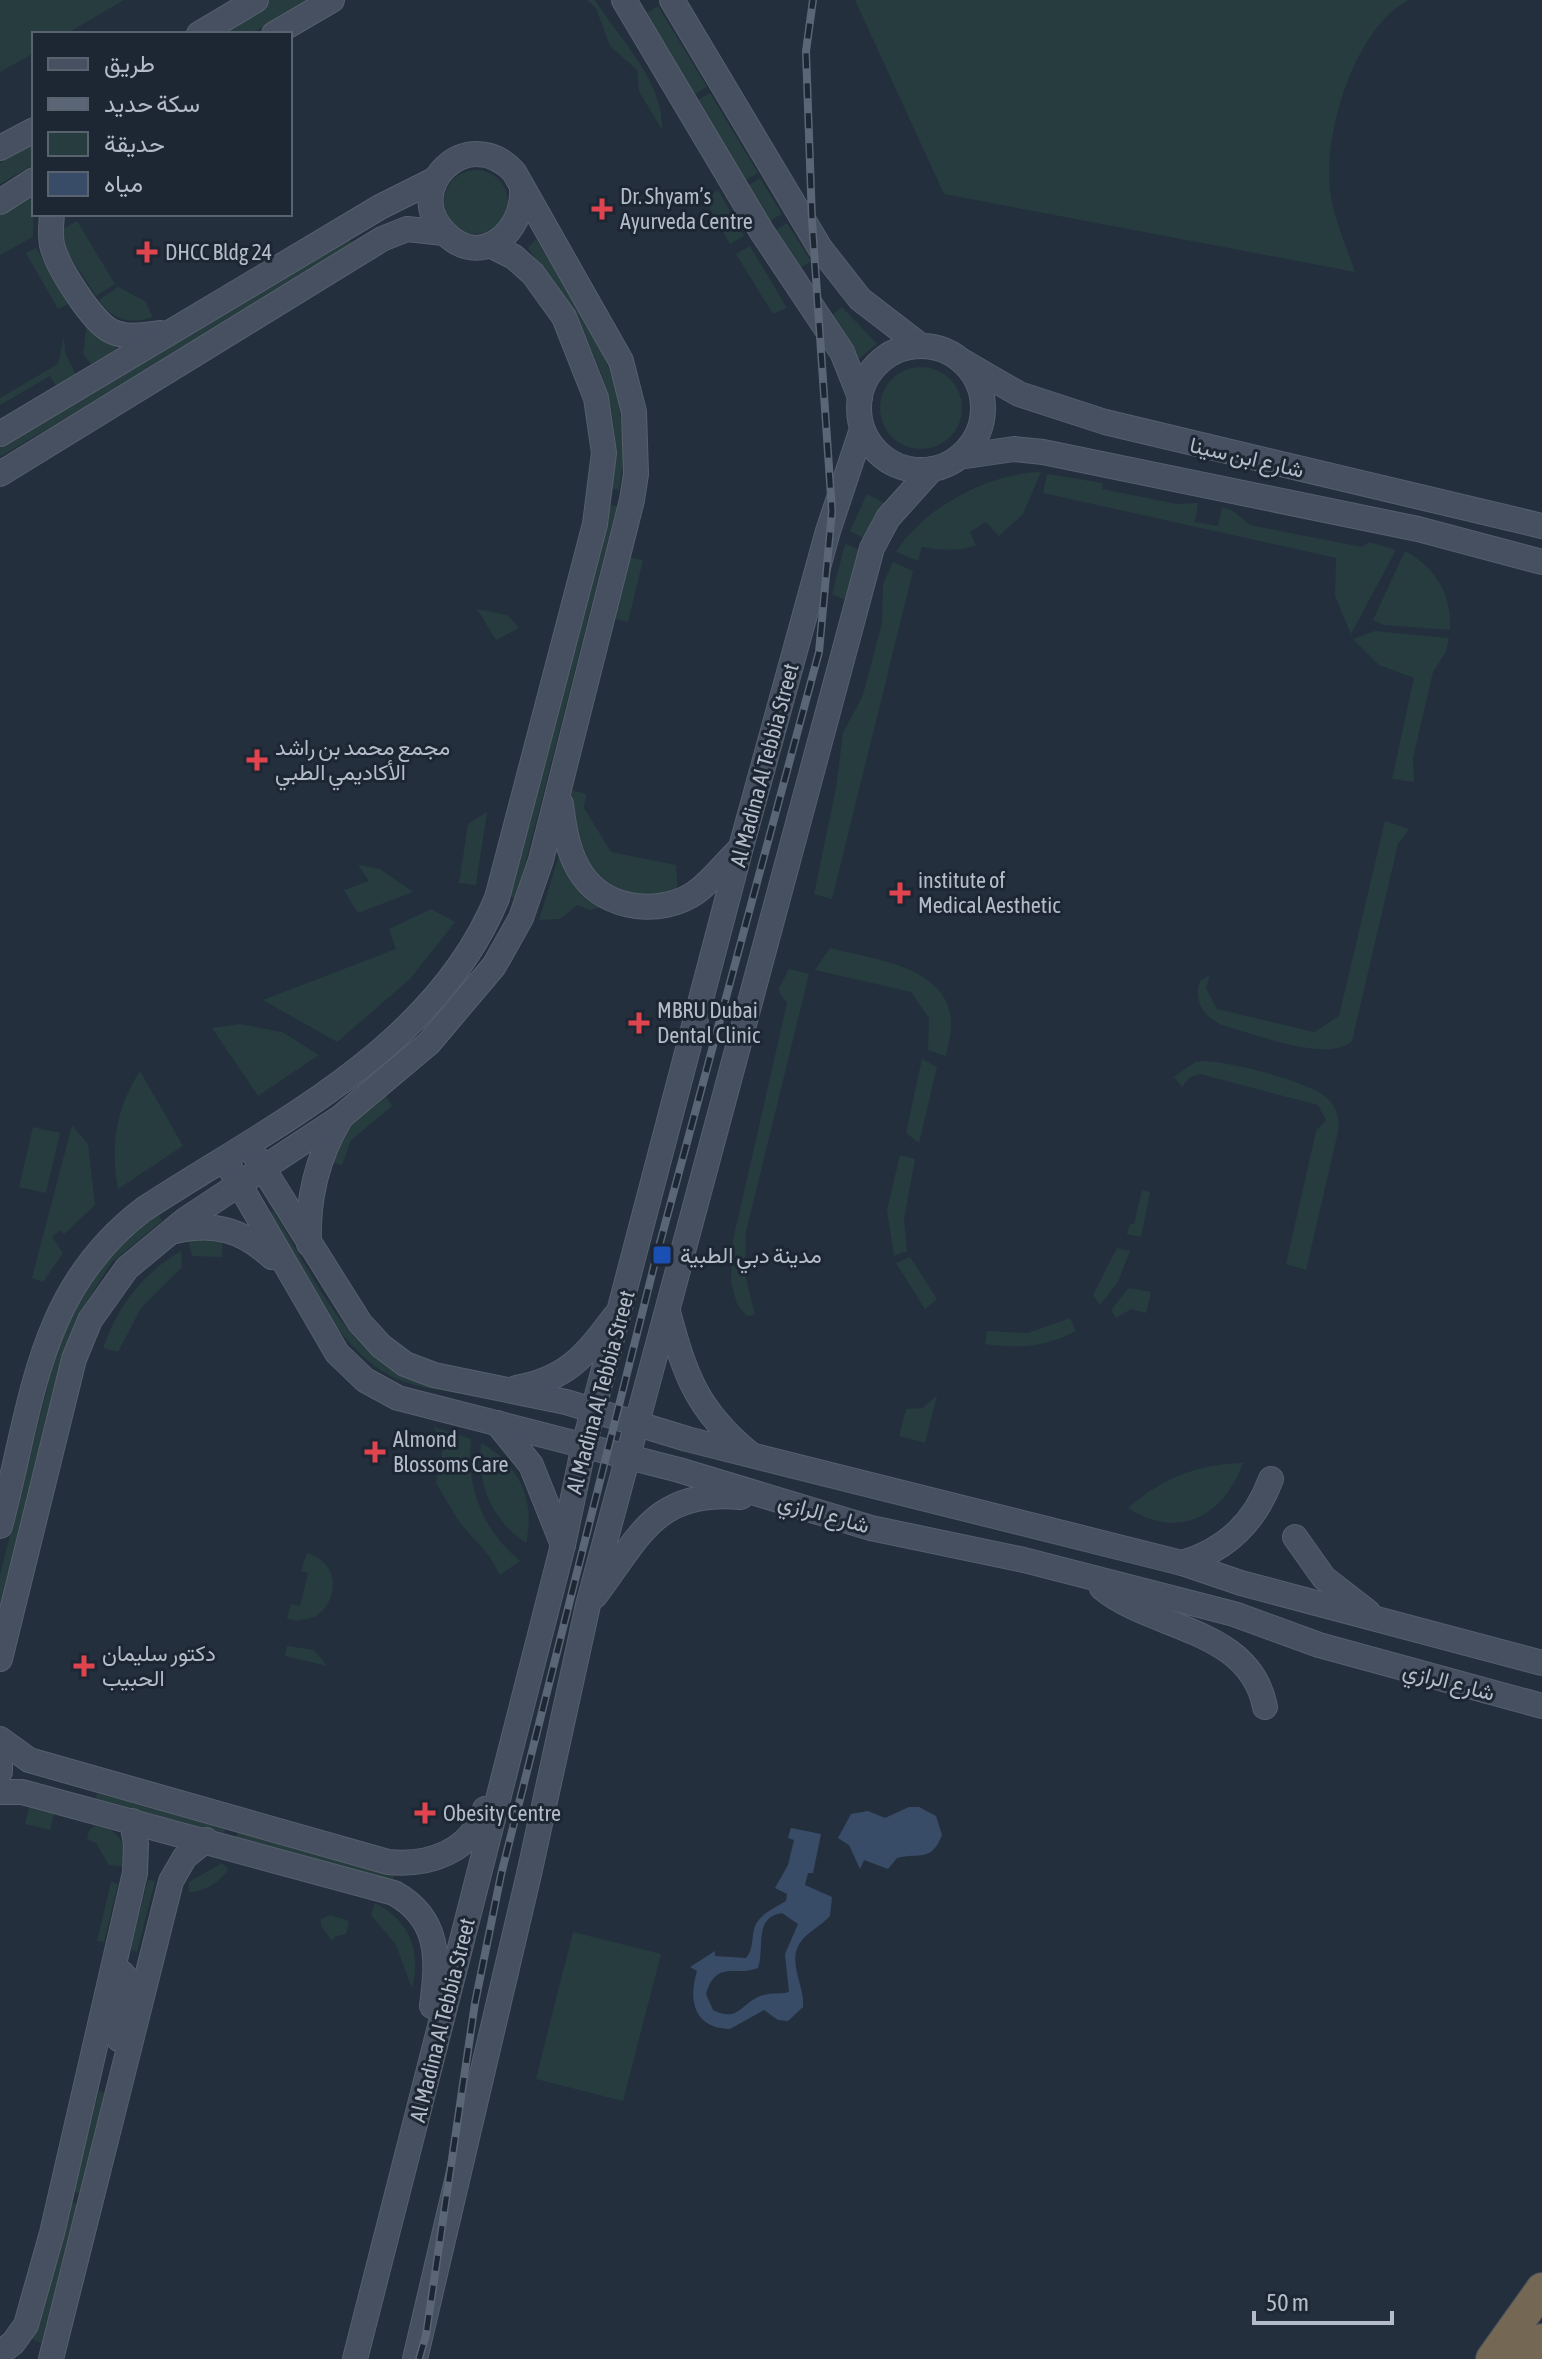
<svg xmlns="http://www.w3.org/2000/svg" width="1542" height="2359" font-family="'Asap Condensed',Vazirmatn,sans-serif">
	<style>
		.green { fill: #263c3f }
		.water { fill: #394c67; fill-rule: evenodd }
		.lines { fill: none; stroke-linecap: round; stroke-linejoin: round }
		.secondary-casing { stroke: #565f6c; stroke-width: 26 }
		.highway-casing { stroke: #434c59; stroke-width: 34 }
		.secondary { stroke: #465061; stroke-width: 24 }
		.highway { stroke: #746855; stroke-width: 32 }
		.rail-casing { stroke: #5a6575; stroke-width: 8 }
		.rail { stroke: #1d2633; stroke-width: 5; stroke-dasharray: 15; stroke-linecap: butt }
		.health-dot { fill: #e0444e; stroke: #1d2633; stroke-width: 3 }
		.transit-dot { fill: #1a4fb4; stroke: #1d2633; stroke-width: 3 }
		.labels { text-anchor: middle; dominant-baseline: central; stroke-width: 6; stroke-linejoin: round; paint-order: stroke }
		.poi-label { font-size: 22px; fill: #b4bcc9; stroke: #1d2633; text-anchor: start }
		.street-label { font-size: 22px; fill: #b4bcc9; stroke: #1d2633 }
	</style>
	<rect width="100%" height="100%" fill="#242f3e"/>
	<!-- green -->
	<g class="green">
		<polygon points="0,0 124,0 66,34 34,34 34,53 0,72"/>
		<polygon points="271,0 308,0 251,34 214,34"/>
		<path d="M 587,0 L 595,0 C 620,40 664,81 662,130 L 639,91 L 637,70 L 610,46 L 596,8 Z"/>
		<path d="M 855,0 L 1409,0 C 1353,28 1319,143 1332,202 C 1337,225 1347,249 1355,272 L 944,194 Z"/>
		<polygon points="658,6 707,87 690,97 642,16"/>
		<polygon points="710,93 758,173 741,183 693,103"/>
		<polygon points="34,142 34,164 0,184 0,163"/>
		<circle cx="476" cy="202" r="32"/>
		<polygon points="760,178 782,214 765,224 744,188"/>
		<polygon points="718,190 744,236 730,244 704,198"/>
		<polygon points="34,192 33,237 0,255 0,215"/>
		<polygon points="77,221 115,284 96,296 66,250 61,230"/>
		<polygon points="787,223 811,261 795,271 771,233"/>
		<polygon points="349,239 353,247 0,457 0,448 16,437"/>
		<path d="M 536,239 C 588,323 638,386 619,490 L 612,489 C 628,388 581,328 528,248 Z"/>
		<polygon points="750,246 787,308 773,314 736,254"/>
		<polygon points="36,248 68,304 58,309 26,253"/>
		<path d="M 118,287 L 145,301 L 153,317 C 131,325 112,320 99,300 Z"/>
		<polygon points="842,307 877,344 856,361 830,317"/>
		<polygon points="87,322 118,350 91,364 83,354"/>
		<polygon points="64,337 65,353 76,375 57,387 50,376 0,405 0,398 58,364"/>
		<circle cx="921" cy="408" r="41"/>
		<path d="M 1041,472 L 1023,514 L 999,536 L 986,522 L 970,532 L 976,545 C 958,552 941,550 922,547 L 918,561 L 896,552 C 924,507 989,473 1041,472 Z"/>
		<polygon points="1047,474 1103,483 1102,489 1177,504 1198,503 1195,522 1218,526 1222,507 1233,511 1250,525 1362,547 1369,542 1396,550 1351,634 1335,596 1336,558 1043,493"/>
		<polygon points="867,494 886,504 867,540 850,531"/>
		<polygon points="609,505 617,506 516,900 509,895"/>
		<polygon points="845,544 863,551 848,601 832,594"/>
		<path d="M 1405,551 C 1436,568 1452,595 1450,630 L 1384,625 L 1373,620 Z"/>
		<polygon points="630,557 643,560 628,622 615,619"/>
		<polygon points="893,562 913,571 832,899 814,894 836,788 843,733 863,695 882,623 883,584"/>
		<polygon points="477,609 507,615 519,628 496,640"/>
		<polygon points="1375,631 1449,638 1446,651 1433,672 1413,758 1414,782 1392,779 1414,678 1379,665 1353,639"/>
		<path d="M 571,790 L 586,794 L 584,808 L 611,852 L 676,865 L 678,894 C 634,906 614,889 582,864 L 569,802 Z"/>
		<polygon points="487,812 476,885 459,883 468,824"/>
		<path d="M 1385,821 L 1409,829 L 1398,844 L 1352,1041 C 1327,1064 1253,1033 1222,1025 C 1204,1017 1193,1001 1200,981 L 1210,975 L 1206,988 L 1217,1009 L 1314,1032 L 1339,1016 Z"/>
		<polygon points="562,845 606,906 590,910 577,905 560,919 539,920"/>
		<polygon points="358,865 380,869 413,892 358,913 344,890 369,881"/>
		<polygon points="431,909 455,922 410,979 337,1042 263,1000 396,949 389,929"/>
		<path d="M 830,948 C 871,959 952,966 951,1025 C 951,1035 948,1046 946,1056 L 928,1050 L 929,1018 L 911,992 L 815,970 Z"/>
		<polygon points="789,969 809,974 746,1232 745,1274 755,1315 747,1316 737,1304 731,1282 733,1240 787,1003 778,990"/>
		<polygon points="240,1024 282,1032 319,1055 258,1096 212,1028"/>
		<polygon points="922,1059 937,1067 919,1143 906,1133"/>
		<path d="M 1195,1062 C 1217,1057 1311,1082 1327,1098 C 1337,1107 1340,1119 1338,1132 L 1306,1270 L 1286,1264 L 1316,1131 L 1326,1120 L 1318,1105 L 1200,1074 L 1190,1077 L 1182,1087 L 1174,1077 Z"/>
		<path d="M 140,1071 L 183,1146 L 118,1189 C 110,1146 116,1108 140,1071 Z"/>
		<polygon points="386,1096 392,1106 351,1140 342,1165 326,1160 348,1125"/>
		<polygon points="72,1125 88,1144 95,1205 64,1234 60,1230 52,1237 63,1253 43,1282 32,1278"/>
		<polygon points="33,1127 60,1133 46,1193 19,1187"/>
		<polygon points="900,1155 915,1159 904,1219 907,1251 894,1256 887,1210"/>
		<polygon points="1142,1190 1150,1192 1141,1237 1127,1234 1130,1224 1134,1224"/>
		<path d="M 273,1211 C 302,1256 342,1343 391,1367 C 412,1377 439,1381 462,1387 L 461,1394 C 436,1389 411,1387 389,1375 C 335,1346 298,1265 265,1215 Z"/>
		<polygon points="157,1212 162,1221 112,1262 75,1320 0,1604 0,1575 62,1329 99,1263"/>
		<polygon points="223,1233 222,1257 192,1256 187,1235"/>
		<polygon points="1117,1248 1130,1251 1118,1282 1100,1305 1093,1295"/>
		<path d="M 181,1251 L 182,1267 L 141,1308 L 118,1352 L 103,1348 C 118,1306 142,1274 181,1251 Z"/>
		<polygon points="910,1257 937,1299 925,1309 896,1263"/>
		<polygon points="1129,1288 1151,1292 1146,1313 1131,1309 1116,1318 1111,1310"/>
		<path d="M 1070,1318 L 1076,1331 C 1046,1347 1018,1349 985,1344 L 987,1331 L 1028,1333 Z"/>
		<polygon points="937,1395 925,1443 899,1436 906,1409 923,1408"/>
		<path d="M 434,1427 L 471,1439 C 466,1488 482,1529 520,1561 L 500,1575 L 490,1557 L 460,1523 L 436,1483 L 443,1449 Z"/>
		<path d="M 481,1443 C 519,1464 536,1501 526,1543 C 491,1519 477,1485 481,1443 Z"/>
		<path d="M 1243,1463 C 1223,1516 1180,1541 1128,1508 C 1162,1478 1198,1464 1243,1463 Z"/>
		<path d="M 307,1553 C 339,1562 341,1599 315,1617 L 296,1621 L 287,1618 L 291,1604 L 300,1606 L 308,1573 L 301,1571 Z"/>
		<polygon points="287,1646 314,1650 327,1666 285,1656"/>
		<polygon points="97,1793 226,1826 224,1833 95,1799"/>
		<polygon points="29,1808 54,1814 50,1830 25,1824"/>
		<path d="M 95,1826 C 120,1827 126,1846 128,1867 L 109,1865 L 96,1843 L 87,1839 L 89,1830 Z"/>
		<polygon points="238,1830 395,1873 393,1880 236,1838"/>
		<path d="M 222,1863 L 228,1869 C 222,1881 202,1893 189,1892 L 189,1882 Z"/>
		<polygon points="148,1880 155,1881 137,1952 130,1950"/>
		<polygon points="111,1882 118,1884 104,1942 97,1941"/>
		<path d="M 375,1903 C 409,1920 422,1951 412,1988 L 396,1945 L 371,1915 Z"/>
		<polygon points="330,1915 349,1921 346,1934 334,1937 332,1941 321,1926 321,1919"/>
		<polygon points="573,1932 661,1954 623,2101 536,2079"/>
		<polygon points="99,2091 105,2093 79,2193 73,2191"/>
		<polygon points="70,2202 77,2203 41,2343 31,2339"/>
	</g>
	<!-- water -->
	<g class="water">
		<path d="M 909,1807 L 919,1807 L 936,1816 L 942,1835 C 931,1863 920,1852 897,1858 L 888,1869 L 864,1860 L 860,1869 L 849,1845 L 838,1838 L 851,1814 L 868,1811 L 885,1818 Z"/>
		<path d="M 791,1828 L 821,1834 L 813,1873 L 808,1873 L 805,1885 L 832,1897 L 830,1916 C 821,1926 807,1932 800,1943 C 787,1962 805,1986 803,2007 L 788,2021 L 778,2020 L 764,2010 L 730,2029 C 694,2028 688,2001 697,1971 L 690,1967 L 715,1951 L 715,1956 L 746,1958 C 754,1949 751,1938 755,1926 C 761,1913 775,1908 786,1901 L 787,1894 L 775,1888 L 788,1865 L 794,1840 L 788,1838 ZM 782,1913 L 798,1924 L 785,1954 L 789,1992 C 780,1995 773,1992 764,1995 C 742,2000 740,2024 713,2010 L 706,1994 C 716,1959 736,1977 758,1968 C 765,1948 753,1917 782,1913 Z"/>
	</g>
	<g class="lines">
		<defs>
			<g id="secondary">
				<polyline points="624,0 762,232 842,352 860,397"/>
				<polyline points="672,0 820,248 860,299 921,346"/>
				<polyline points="199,34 256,0"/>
				<polyline points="274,34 332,0"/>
				<polyline points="0,148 34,130"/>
				<polyline points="0,202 34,180"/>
				<path d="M 52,214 C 51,225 50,234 52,245 C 57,266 92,322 111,331 C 127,339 144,335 161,333"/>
				<circle cx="921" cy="408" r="62"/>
				<polyline points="962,361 1019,394 1105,422 1542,526"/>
				<polyline points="0,434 380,207 436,179"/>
				<polyline points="959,457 1014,449 1043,452 1418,529 1542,562"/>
				<polyline points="0,474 382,239 407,229 444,233"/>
				<path d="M 561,804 C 564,829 568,855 583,876 C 607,910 661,916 695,893 C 712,881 725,863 740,849"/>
				<polyline points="254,1154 360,1323 381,1346 405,1364 434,1375 566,1402 687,1439 1182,1563 1241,1583 1542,1663"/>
				<polyline points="231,1170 337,1353 365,1380 398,1398 679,1470 871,1528 1024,1560 1234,1614 1319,1645 1542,1706"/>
				<path d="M 175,1231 C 215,1222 242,1230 272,1257"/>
				<path d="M 309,1244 C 307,1198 317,1158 340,1119"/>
				<path d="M 668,1312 C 685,1375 697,1410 749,1453"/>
				<path d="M 516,1388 C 567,1379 585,1356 615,1316"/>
				<polyline points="497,1423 531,1465 563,1545"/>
				<path d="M 0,1526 C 33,1404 36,1291 144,1209 C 274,1124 435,1049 497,898 L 595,524 L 604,453 L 596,398 L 564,317 L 533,274 L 514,257 L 490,245"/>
				<polyline points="1295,1537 1324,1578 1368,1612"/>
				<path d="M 1182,1563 C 1227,1550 1255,1522 1271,1479"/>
				<path d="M 1102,1588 C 1153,1630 1250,1628 1265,1707"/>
				<path d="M 595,1596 C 639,1538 655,1489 741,1497"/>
				<path d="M 0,1659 L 74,1359 L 90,1320 L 127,1268 L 185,1220 L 341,1117 L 429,1043 L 494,966 L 521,918 L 541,860 L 632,500 L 636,474 L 634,412 L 621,361 L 514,172 C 467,121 400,190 446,234 C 482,269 524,231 522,190"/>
				<path d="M 0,1739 L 29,1760 L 388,1862 C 429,1866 471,1852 485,1809"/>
				<polyline points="0,1745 0,1772"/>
				<path d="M 0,1792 L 22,1792 L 394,1893 C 441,1919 438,1960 432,2006"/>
				<polyline points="115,1973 122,1973 127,1979 119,2039"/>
				<polyline points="0,2353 13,2343 26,2325 52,2233 135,1873 136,1844 132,1821"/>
				<polyline points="51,2359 171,1881 185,1857 206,1840"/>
				<polyline points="355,2359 563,1545 584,1445 741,847 828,531 862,429"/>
				<polyline points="415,2359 529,1874 588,1605 872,548 888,518 932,469"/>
			</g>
			<g id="highway">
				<polyline points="1492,2359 1542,2289"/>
				<polyline points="1528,2359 1542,2340"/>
			</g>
		</defs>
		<!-- secondary casing -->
		<use href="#secondary" class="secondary-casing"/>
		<!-- highway casing -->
		<use href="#highway" class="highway-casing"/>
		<!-- secondary -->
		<use href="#secondary" class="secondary"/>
		<!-- highway -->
		<use href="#highway" class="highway"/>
		<defs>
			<polyline id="rail" points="419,2359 426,2335 475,2003 501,1875 657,1254 819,652 832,511 812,220 806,51 813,0"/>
		</defs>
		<!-- rail casing -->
		<use href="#rail" class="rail-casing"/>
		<!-- rail -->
		<use href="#rail" class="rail"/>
	</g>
	<!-- markers -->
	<g class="health-dot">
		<path d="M598 197h8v8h8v8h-8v8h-8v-8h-8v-8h8z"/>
		<path d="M143 240h8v8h8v8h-8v8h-8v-8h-8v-8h8z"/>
		<path d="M253 748h8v8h8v8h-8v8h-8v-8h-8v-8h8z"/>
		<path d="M896 881h8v8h8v8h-8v8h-8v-8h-8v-8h8z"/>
		<path d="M635 1011h8v8h8v8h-8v8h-8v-8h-8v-8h8z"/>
		<path d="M371 1440h8v8h8v8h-8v8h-8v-8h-8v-8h8z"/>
		<path d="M80 1654h8v8h8v8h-8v8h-8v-8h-8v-8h8z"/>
		<path d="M421 1801h8v8h8v8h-8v8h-8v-8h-8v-8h8z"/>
	</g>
	<rect class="transit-dot" x="652" y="1245" width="20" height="20" rx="4"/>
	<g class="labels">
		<!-- poi labels -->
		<g class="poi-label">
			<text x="620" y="196">Dr. Shyam’s<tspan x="620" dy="25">Ayurveda Centre</tspan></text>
			<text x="165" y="252">DHCC Bldg 24</text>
			<text x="275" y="747">مجمع محمد بن راشد<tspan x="275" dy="25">الأكاديمي الطبي</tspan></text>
			<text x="918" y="880">institute of<tspan x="918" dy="25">Medical Aesthetic</tspan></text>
			<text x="657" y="1010">MBRU Dubai<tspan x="657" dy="25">Dental Clinic</tspan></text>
			<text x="680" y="1255">مدينة دبي الطبية</text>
			<text x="393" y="1439">Almond<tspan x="393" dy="25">Blossoms Care</tspan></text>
			<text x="102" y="1653">دكتور سليمان<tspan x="102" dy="25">الحبيب</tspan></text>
			<text x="443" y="1813">Obesity Centre</text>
		</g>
		<!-- street labels -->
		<g class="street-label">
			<text transform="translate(1247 457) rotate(13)">شارع ابن سينا</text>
			<text transform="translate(764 765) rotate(-75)">Al Madina Al Tebbia Street</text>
			<text transform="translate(600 1392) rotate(-75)">Al Madina Al Tebbia Street</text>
			<text transform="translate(824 1513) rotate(16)">شارع الرازي</text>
			<text transform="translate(1449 1681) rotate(15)">شارع الرازي</text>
			<text transform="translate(442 2020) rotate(-76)">Al Madina Al Tebbia Street</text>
		</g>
	</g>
	<!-- legend -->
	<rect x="32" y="32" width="260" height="184" fill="#1d2633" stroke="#59626f" stroke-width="2"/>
	<rect x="48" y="58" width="40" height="12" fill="#465061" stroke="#59626f" stroke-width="2"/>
	<text x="104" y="72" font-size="24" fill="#b4bcc9">طريق</text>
	<rect x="48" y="98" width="40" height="12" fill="#5a6575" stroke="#59626f" stroke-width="2"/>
	<text x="104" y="112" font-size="24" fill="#b4bcc9">سكة حديد</text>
	<rect x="48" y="132" width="40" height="24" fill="#263c3f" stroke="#59626f" stroke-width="2"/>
	<text x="104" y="152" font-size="24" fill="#b4bcc9">حديقة</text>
	<rect x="48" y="172" width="40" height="24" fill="#394c67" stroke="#59626f" stroke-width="2"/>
	<text x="104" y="192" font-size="24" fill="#b4bcc9">مياه</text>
	<!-- scale -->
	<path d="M1254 2311v12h138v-12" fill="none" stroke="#b4bcc9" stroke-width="4"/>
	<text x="1266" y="2311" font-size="24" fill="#b4bcc9" stroke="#1d2633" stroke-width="6" paint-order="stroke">50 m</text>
</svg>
